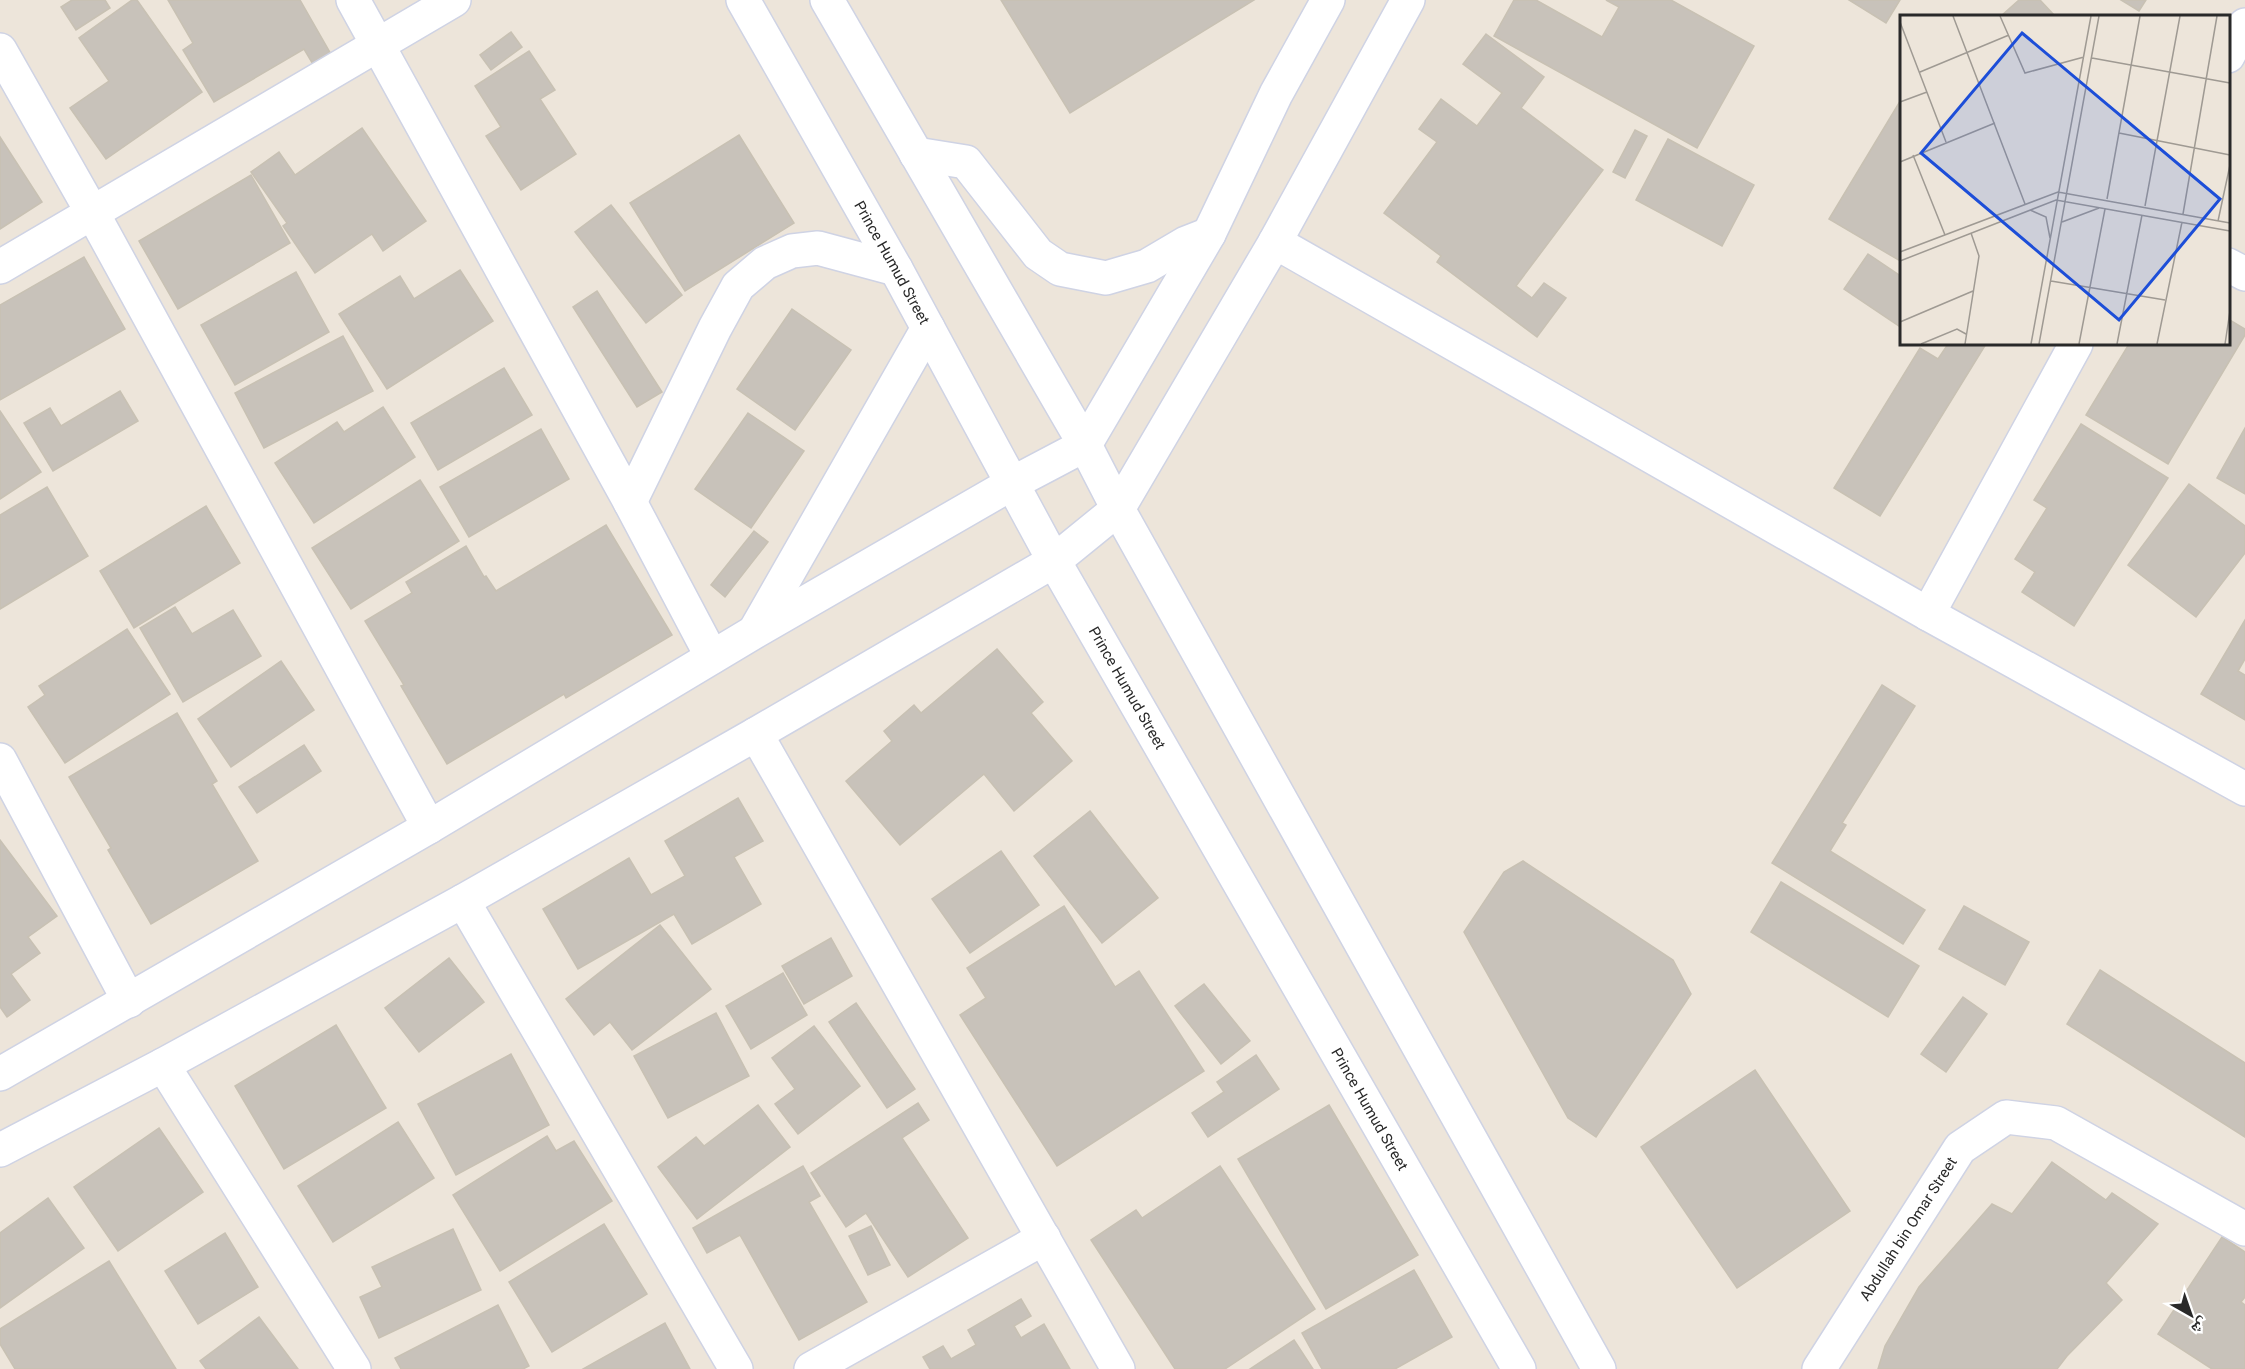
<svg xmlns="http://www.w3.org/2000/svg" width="2245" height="1369" font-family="Roboto,'Noto Naskh Arabic',sans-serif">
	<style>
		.building { fill: #c8c2ba; stroke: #c8c1b3; stroke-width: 1.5 }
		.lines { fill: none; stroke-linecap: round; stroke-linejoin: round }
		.minor-casing { stroke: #cfd3e4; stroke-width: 36 }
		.minor { stroke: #fff; stroke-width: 33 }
		.labels { text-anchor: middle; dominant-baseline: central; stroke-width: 6; stroke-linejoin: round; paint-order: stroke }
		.street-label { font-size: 15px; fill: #292929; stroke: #fff }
		.inset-road { fill: none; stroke: #9f9a93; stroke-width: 1.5 }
		.view { fill: #1d4ed8; fill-opacity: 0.15; stroke: #1d4ed8; stroke-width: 3 }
		.inset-edge { fill: none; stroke: #292929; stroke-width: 3 }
	</style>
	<rect width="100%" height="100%" fill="#ede5da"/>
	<!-- building -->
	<g class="building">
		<polygon points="72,0 105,0 110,8 76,30 61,7"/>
		<polygon points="132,0 137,0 202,92 106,159 70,108 109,81 79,38"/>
		<polygon points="168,0 300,0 332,56 314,66 304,49 214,102 183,50 193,43"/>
		<polygon points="1001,0 1254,0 1070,113"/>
		<polygon points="1514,0 1536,0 1602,37 1619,7 1606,0 1671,0 1754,46 1697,148 1494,36"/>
		<polygon points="1849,0 1900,0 1886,23"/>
		<polygon points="2019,0 2040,0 2055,16 2001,16"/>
		<polygon points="2121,0 2146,0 2139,11"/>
		<polygon points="511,32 522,47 491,70 480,55"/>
		<polygon points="1486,34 1544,77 1521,108 1603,170 1516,286 1532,298 1544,283 1566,298 1537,337 1437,262 1441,256 1384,213 1437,142 1419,129 1441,99 1477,126 1502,93 1463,64"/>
		<polygon points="529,51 555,90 540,99 576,154 521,190 486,136 501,127 475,86"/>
		<polygon points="1902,98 1902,262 1829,219"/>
		<polygon points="362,128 426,221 383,251 372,234 315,273 283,226 287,223 251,172 279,152 295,175"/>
		<polygon points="1635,130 1647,136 1625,178 1613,172"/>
		<polygon points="739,135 794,223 685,291 630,203"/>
		<polygon points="0,137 42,202 0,229"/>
		<polygon points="1668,139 1754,185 1722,246 1636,200"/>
		<polygon points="251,175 290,243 178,309 139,241"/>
		<polygon points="611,205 682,295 646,323 575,232"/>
		<polygon points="1868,254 1902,277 1902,328 1844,289"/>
		<polygon points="84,257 125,329 0,400 0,305"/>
		<polygon points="460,270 493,321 387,389 339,314 400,276 414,299"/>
		<polygon points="296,272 329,332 235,385 201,325"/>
		<polygon points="597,291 662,392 637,407 573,307"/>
		<polygon points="792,309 851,350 795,430 737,389"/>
		<polygon points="2228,319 2245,329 2245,335 2168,464 2086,415 2129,344 2228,344"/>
		<polygon points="343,336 373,391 264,448 235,393"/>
		<polygon points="1948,344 1986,344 1880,516 1834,488 1920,348 1938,359"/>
		<polygon points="504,368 532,415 438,470 411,423"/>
		<polygon points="120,391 138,421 53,471 24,423 50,408 61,426"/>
		<polygon points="383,407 415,457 314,523 275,463 337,422 344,432"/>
		<polygon points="0,411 41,472 0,499"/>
		<polygon points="748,413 804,451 751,528 695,489"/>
		<polygon points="2081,424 2168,478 2074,626 2022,592 2035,572 2015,559 2047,508 2034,500"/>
		<polygon points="2245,428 2245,494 2217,478"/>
		<polygon points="541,429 569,479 469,537 440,487"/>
		<polygon points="420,480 459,541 351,609 312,548"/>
		<polygon points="2189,484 2245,526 2245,553 2196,617 2128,565"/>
		<polygon points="47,487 88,556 0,609 0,515"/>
		<polygon points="206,506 240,563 134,628 100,571"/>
		<polygon points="606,525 672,635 566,698 564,694 447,764 401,686 404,685 365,621 412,593 406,582 466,546 484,577 486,576 496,591"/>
		<polygon points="754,531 768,542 725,597 711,585"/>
		<polygon points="175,607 192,634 233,610 261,656 183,702 140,628"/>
		<polygon points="2245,620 2245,659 2238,671 2245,675 2245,720 2201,694"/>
		<polygon points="127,629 170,694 65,763 28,707 45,695 39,686"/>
		<polygon points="997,649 1043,702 1031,713 1072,761 1014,811 984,774 900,845 846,781 892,741 884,731 914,705 921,713"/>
		<polygon points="281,661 314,710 231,767 198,719"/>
		<polygon points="1882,685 1915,706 1842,823 1846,825 1830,851 1925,910 1903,944 1772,863"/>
		<polygon points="177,713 217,781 212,784 258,861 151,924 108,850 111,848 69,777"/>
		<polygon points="304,745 321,771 257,813 239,787"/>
		<polygon points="738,798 763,841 734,857 761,904 692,944 674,914 578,969 543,909 629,858 651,895 685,876 665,841"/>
		<polygon points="1090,811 1158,898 1102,943 1034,856"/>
		<polygon points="0,840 57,916 28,937 40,953 11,974 30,1000 7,1017 0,1007"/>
		<polygon points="1001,851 1039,905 970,953 932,899"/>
		<polygon points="1523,861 1673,960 1691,994 1596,1137 1568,1118 1464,932 1504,872"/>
		<polygon points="1781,882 1919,966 1888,1017 1751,932"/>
		<polygon points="1064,906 1115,987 1139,971 1204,1071 1057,1166 960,1015 986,998 967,968"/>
		<polygon points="1964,906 2029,942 2005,985 1939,949"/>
		<polygon points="660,925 711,989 632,1050 610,1022 594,1035 566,999"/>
		<polygon points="831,938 852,976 804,1004 782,966"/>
		<polygon points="449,958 484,1002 419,1052 385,1008"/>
		<polygon points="2100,970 2245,1063 2245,1137 2067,1024"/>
		<polygon points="783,973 807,1015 751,1049 726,1006"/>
		<polygon points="1204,984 1250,1041 1221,1064 1175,1006"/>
		<polygon points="1963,997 1987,1014 1946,1072 1921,1054"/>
		<polygon points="856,1003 915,1089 887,1108 829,1022"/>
		<polygon points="716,1013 749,1076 668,1118 634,1056"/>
		<polygon points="336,1025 386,1108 284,1169 235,1086"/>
		<polygon points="814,1026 860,1086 798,1134 775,1104 795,1089 772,1058"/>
		<polygon points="511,1054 549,1125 456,1175 418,1104"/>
		<polygon points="1256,1055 1279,1089 1208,1137 1192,1113 1224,1092 1217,1082"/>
		<polygon points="1755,1070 1850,1211 1737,1288 1641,1147"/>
		<polygon points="918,1103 929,1120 902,1138 968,1238 908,1277 866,1213 846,1227 811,1173"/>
		<polygon points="758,1105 790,1147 697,1219 658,1167 696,1137 704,1146"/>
		<polygon points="1329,1105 1418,1255 1326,1309 1238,1159"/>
		<polygon points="398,1122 434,1178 333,1242 298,1186"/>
		<polygon points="159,1128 203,1192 118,1251 74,1187"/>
		<polygon points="547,1136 556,1151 574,1141 612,1201 500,1271 453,1195"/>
		<polygon points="2052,1162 2106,1200 2112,1193 2158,1224 2106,1283 2122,1300 2067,1356 2057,1369 1878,1369 1885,1346 1919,1287 1992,1204 2012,1214"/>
		<polygon points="803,1166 820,1196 809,1202 867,1302 799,1340 740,1235 707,1253 693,1228"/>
		<polygon points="1220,1166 1315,1309 1225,1369 1175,1369 1091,1240 1136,1210 1142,1218"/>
		<polygon points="48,1198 84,1248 0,1308 0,1233"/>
		<polygon points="604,1224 647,1294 552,1352 509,1282"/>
		<polygon points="871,1226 890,1265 868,1275 849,1236"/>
		<polygon points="453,1229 481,1290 379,1338 360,1297 382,1287 372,1267"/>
		<polygon points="225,1233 258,1287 198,1324 165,1271"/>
		<polygon points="2222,1237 2245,1252 2245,1297 2241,1302 2245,1305 2245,1369 2212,1369 2158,1334"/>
		<polygon points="109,1261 176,1369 15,1369 0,1344 0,1329"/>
		<polygon points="1414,1270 1452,1337 1395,1369 1322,1369 1302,1333"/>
		<polygon points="1021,1299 1031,1316 1014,1326 1021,1338 1044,1324 1070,1369 930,1369 923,1357 943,1346 951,1359 976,1345 968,1330"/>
		<polygon points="498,1305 529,1366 523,1369 401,1369 395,1358"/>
		<polygon points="259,1317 298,1369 206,1369 200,1361"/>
		<polygon points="665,1323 690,1369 583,1369"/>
		<polygon points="1294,1340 1313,1369 1250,1369"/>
	</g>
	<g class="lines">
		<defs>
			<g id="minor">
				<polyline points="353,0 630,502 712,657"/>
				<path id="s1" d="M 743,0 L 896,269 L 1054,561 L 1519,1369"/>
				<polyline points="827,0 1085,445 1118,509 1599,1369"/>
				<polyline points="0,50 92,212 429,827"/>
				<polyline points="2228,56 2245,25"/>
				<polyline points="916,154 966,162 1038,254 1060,269 1106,278 1147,266 1186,243 1209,234"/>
				<polyline points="1275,242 1928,614 2245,789"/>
				<polyline points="2228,265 2245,274"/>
				<polyline points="0,267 454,0"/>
				<polyline points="630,502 715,328 738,286 765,263 792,251 818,248 896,269"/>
				<polyline points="1928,614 2076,344"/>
				<polyline points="756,629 928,328"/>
				<polyline points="756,734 1118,1369"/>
				<polyline points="0,760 129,1001"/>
				<polyline points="463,901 736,1369"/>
				<polyline points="163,1065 354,1369"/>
				<polyline points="0,1074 429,827 756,631 1011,484 1085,445 1209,234 1276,94 1328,0"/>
				<polyline points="0,1150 163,1065 463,901 756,734 1054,561 1118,509 1275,242 1408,0"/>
				<polyline points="811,1369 1044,1238"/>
				<path id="s2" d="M 1819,1369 L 1960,1148 L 2006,1117 L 2056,1123 L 2245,1229"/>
			</g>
		</defs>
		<!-- minor casing -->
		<use href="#minor" class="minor-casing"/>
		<!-- minor -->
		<use href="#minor" class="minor"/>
	</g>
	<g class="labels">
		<!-- street labels -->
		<g class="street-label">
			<text stroke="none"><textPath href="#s1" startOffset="302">Prince Humud Street</textPath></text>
			<text stroke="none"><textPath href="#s1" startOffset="788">Prince Humud Street</textPath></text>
			<text stroke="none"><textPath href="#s1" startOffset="1274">Prince Humud Street</textPath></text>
			<text stroke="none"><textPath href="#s2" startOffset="166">Abdullah bin Omar Street</textPath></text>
		</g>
	</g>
	<!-- overview -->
	<g transform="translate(1900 15)">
		<rect width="330" height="330" fill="#ede5da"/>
		<path class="inset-road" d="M 53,1 L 125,189M 100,1 L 125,58 L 184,42M 0,7 L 46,127M 192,43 L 330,68M 20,57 L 109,20M 0,87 L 27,77M 219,118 L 330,140M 13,140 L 45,220M 0,147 L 95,108M 207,184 L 240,1M 245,191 L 280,1M 130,195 L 146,202 L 150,223M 283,199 L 317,1M 318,206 L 330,150M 162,207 L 199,193M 0,237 L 158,177 L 330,208M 0,246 L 156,185 L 330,216M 151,266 L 265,285M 0,307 L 73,276M 21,329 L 57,314 L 66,319M 65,329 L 79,241 L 71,218M 131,329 L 191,1M 139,329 L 199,1M 179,329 L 205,194M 217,329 L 242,200M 257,329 L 282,207M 325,329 L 330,296"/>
		<path class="view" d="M 122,18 L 320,184 L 219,305 L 21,138 Z"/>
		<rect width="330" height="330" class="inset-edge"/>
	</g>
	<!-- north arrow -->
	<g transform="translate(2191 1315) rotate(140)" stroke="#ffffff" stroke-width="4.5" paint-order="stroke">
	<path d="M0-4.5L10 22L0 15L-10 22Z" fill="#292929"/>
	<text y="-9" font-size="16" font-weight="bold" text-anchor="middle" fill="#292929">ش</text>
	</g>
</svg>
